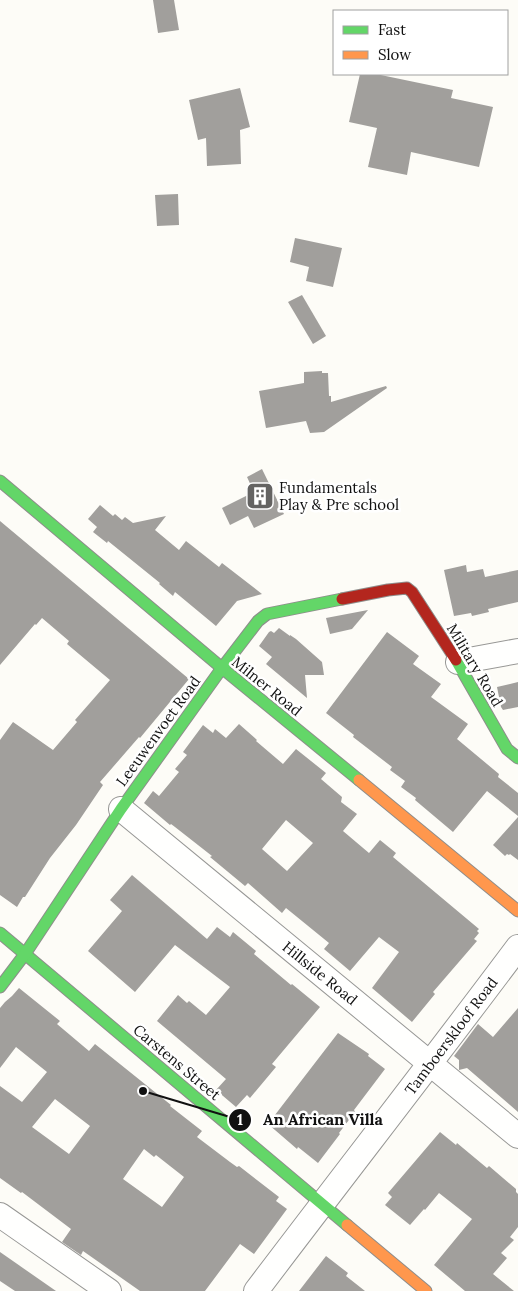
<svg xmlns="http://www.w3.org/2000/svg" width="518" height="1291" font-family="Lora,serif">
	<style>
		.building { fill: #a19f9c; fill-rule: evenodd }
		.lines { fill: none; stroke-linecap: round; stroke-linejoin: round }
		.street-casing { stroke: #979795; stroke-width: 26 }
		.fast-casing { stroke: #8e8d8b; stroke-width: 13 }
		.slow-casing { stroke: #8e8d8b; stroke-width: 13 }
		.jam-casing { stroke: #8e8d8b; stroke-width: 13 }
		.street { stroke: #fffffe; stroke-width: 24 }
		.fast { stroke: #63d668; stroke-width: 11 }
		.slow { stroke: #ff974d; stroke-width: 11 }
		.jam { stroke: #b3261e; stroke-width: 11 }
		.labels { text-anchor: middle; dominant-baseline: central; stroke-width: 5; stroke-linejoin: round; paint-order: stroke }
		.poi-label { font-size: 15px; fill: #111; stroke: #fff; text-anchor: start }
		.street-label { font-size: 15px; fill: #111; stroke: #fff }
		.leader { fill: none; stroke: #111; stroke-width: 2 }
		.callout-dot { fill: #111; stroke: #fff; stroke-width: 2 }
		.mark-label { font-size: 15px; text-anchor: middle; font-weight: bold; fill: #fff }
		.callout-label { font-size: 16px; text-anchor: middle; font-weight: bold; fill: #111; stroke: #fff; stroke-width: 5; stroke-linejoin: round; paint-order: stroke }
	</style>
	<rect width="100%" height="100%" fill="#fdfcf7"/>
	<!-- building -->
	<g class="building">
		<polygon points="153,0 174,0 179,30 158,33"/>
		<polygon points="360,74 376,74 453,90 451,98 493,107 479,167 411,152 407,175 368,167 377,128 349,122"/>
		<polygon points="240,88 250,127 240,130 241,164 207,166 206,138 198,140 189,100"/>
		<polygon points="178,194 179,225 157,226 155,195"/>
		<polygon points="295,238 342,248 333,287 306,281 309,267 290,262"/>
		<polygon points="302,295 326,336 313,344 288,302"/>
		<polygon points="322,371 322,373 328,373 329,396 331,396 331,402 386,386 387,388 324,432 310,433 306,421 266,428 259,391 304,383 304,372"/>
		<polygon points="262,469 284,514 254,528 248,516 230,525 222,508 254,492 247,477"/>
		<polygon points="100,505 113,516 115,514 122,520 125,517 133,523 166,516 155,530 179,550 186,541 219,567 222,563 262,594 237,601 216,626 175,592 173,596 159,584 160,583 108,541 107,543 93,532 97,527 88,519"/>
		<polygon points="0,521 189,679 140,738 139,737 100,782 103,785 76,825 50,858 25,897 23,897 17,907 0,895 0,740 13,722 53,750 77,722 75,720 110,680 67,644 69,641 42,618 36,625 35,624 0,665"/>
		<polygon points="466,565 467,572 483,569 485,577 518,570 518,602 488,609 489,612 472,616 471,613 454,616 444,570"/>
		<polygon points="368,610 352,629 330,634 326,618"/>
		<polygon points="279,628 290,636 290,635 296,639 322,662 324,675 305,675 307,698 266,664 272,657 259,646 269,632 271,631 274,633"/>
		<polygon points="387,632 419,656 413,664 441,684 431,697 468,724 457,739 499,774 498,777 518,793 518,816 487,791 453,832 415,800 416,798 401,787 405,781 390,770 392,767 353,737 354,735 326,713"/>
		<polygon points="518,682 518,707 503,710 501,707 497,687"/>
		<path d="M 239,724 L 257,740 L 256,741 L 283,764 L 296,749 L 326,773 L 321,779 L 342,797 L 341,802 L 357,814 L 343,831 L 369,853 L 380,840 L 396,853 L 393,857 L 479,929 L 477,931 L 479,933 L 474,939 L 477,941 L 433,992 L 435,994 L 412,1022 L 372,988 L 399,952 L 379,937 L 350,971 L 324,949 L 329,943 L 286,908 L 282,913 L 248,883 L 245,886 L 210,857 L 212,856 L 175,827 L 171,824 L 170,825 L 144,803 L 153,791 L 159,796 L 179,772 L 175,769 L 187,755 L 183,752 L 203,725 L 213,733 L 215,729 L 226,738 ZM 286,820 L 313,843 L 287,871 L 262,849 Z"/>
		<polygon points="518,817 518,860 510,854 509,855 507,854 505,856 493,845"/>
		<polygon points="132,875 207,939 217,927 230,937 233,932 256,951 254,954 291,985 292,984 320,1007 272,1064 276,1067 250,1098 247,1095 236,1107 216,1090 226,1079 157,1021 178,995 187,1003 189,1001 206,1015 230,987 175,945 135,992 88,951 122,911 110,900"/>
		<path d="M 19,988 L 60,1021 L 57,1024 L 89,1051 L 95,1044 L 171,1105 L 170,1106 L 202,1131 L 197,1137 L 230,1162 L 237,1167 L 239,1166 L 279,1197 L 276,1201 L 287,1209 L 254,1254 L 240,1244 L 205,1291 L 140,1291 L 83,1251 L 81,1255 L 62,1242 L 71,1229 L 22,1192 L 21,1193 L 0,1178 L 0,1086 L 22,1102 L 47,1072 L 16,1047 L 0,1068 L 0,1008 L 5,1002 L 12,996 ZM 55,1099 L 90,1126 L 69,1154 L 32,1127 ZM 144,1149 L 154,1157 L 156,1155 L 184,1177 L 162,1207 L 123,1179 Z"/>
		<polygon points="518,1008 518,1112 467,1068 459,1070 459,1060 454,1056 478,1024 493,1037"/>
		<polygon points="338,1033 369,1054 368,1056 385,1069 354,1110 355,1112 339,1133 340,1134 318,1163 298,1147 297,1149 268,1124"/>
		<polygon points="440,1132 456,1145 457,1143 487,1168 489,1166 516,1189 516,1192 518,1194 518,1227 510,1237 514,1240 501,1253 507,1258 493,1274 514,1291 465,1291 434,1265 472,1219 439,1193 425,1210 424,1209 410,1225 385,1205 392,1197 388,1193"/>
		<polygon points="0,1252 56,1291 15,1291 0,1281"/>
		<polygon points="326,1256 348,1273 346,1276 365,1291 299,1291"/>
	</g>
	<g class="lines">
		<defs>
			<g id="street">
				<polyline points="458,662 518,651"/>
				<polyline points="121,809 518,1136"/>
				<polyline points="0,1215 109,1291"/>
				<path d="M 256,1291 C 343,1176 432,1062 518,947"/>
			</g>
			<g id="fast">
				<polyline points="0,481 222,668 359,780"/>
				<polyline points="456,660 507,749 518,758"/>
				<polyline points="0,933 347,1225"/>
				<polyline points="0,987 25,954 121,809 222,668 258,621 267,614 342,599"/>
			</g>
			<g id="slow">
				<polyline points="359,780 518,911"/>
				<polyline points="347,1225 426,1291"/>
			</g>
			<polyline id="jam" points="342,599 388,590 407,588 412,592 456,660"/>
		</defs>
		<!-- street casing -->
		<use href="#street" class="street-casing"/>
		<!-- fast casing -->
		<use href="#fast" class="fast-casing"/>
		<!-- slow casing -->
		<use href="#slow" class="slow-casing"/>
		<!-- jam casing -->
		<use href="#jam" class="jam-casing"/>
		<!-- street -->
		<use href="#street" class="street"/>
		<!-- fast -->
		<use href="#fast" class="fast"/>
		<!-- slow -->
		<use href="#slow" class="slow"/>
		<!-- jam -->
		<use href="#jam" class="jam"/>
	</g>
	<!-- icons -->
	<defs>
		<symbol id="building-square" viewBox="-11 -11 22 22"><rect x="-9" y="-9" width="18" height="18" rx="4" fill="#646362" stroke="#fff"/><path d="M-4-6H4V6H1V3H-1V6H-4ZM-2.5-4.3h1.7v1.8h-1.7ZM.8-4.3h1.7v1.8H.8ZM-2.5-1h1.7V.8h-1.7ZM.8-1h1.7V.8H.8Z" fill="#fff"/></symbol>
	</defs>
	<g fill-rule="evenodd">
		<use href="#building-square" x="244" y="480" width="32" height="32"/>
	</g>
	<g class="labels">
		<!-- poi labels -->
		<g class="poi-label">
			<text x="279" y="487">Fundamentals<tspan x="279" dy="17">Play &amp; Pre school</tspan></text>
		</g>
		<!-- street labels -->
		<g class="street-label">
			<text transform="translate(475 665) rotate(59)">Military Road</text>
			<text transform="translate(267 686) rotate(39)">Milner Road</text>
			<text transform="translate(158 731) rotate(-54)">Leeuwenvoet Road</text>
			<text transform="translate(320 973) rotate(39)">Hillside Road</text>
			<text transform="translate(451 1036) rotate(-53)">Tamboerskloof Road</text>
			<text transform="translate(177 1062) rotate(40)">Carstens Street</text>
		</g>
	</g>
	<!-- callouts -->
	<path class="leader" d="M143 1091L240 1120"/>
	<g class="callout-dot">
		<circle cx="143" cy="1091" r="5"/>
		<circle cx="240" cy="1120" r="12"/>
	</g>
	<g class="mark-label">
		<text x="240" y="1125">1</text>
	</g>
	<g class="callout-label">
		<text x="323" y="1125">An African Villa</text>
	</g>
	<!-- legend -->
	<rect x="333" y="10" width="175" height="65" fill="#ffffff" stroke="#a0a0a0"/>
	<rect x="343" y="26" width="25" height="8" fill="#63d668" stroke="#a0a0a0"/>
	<text x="378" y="35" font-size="15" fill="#111111">Fast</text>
	<rect x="343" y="51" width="25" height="8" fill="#ff974d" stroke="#a0a0a0"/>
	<text x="378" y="60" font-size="15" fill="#111111">Slow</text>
</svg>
